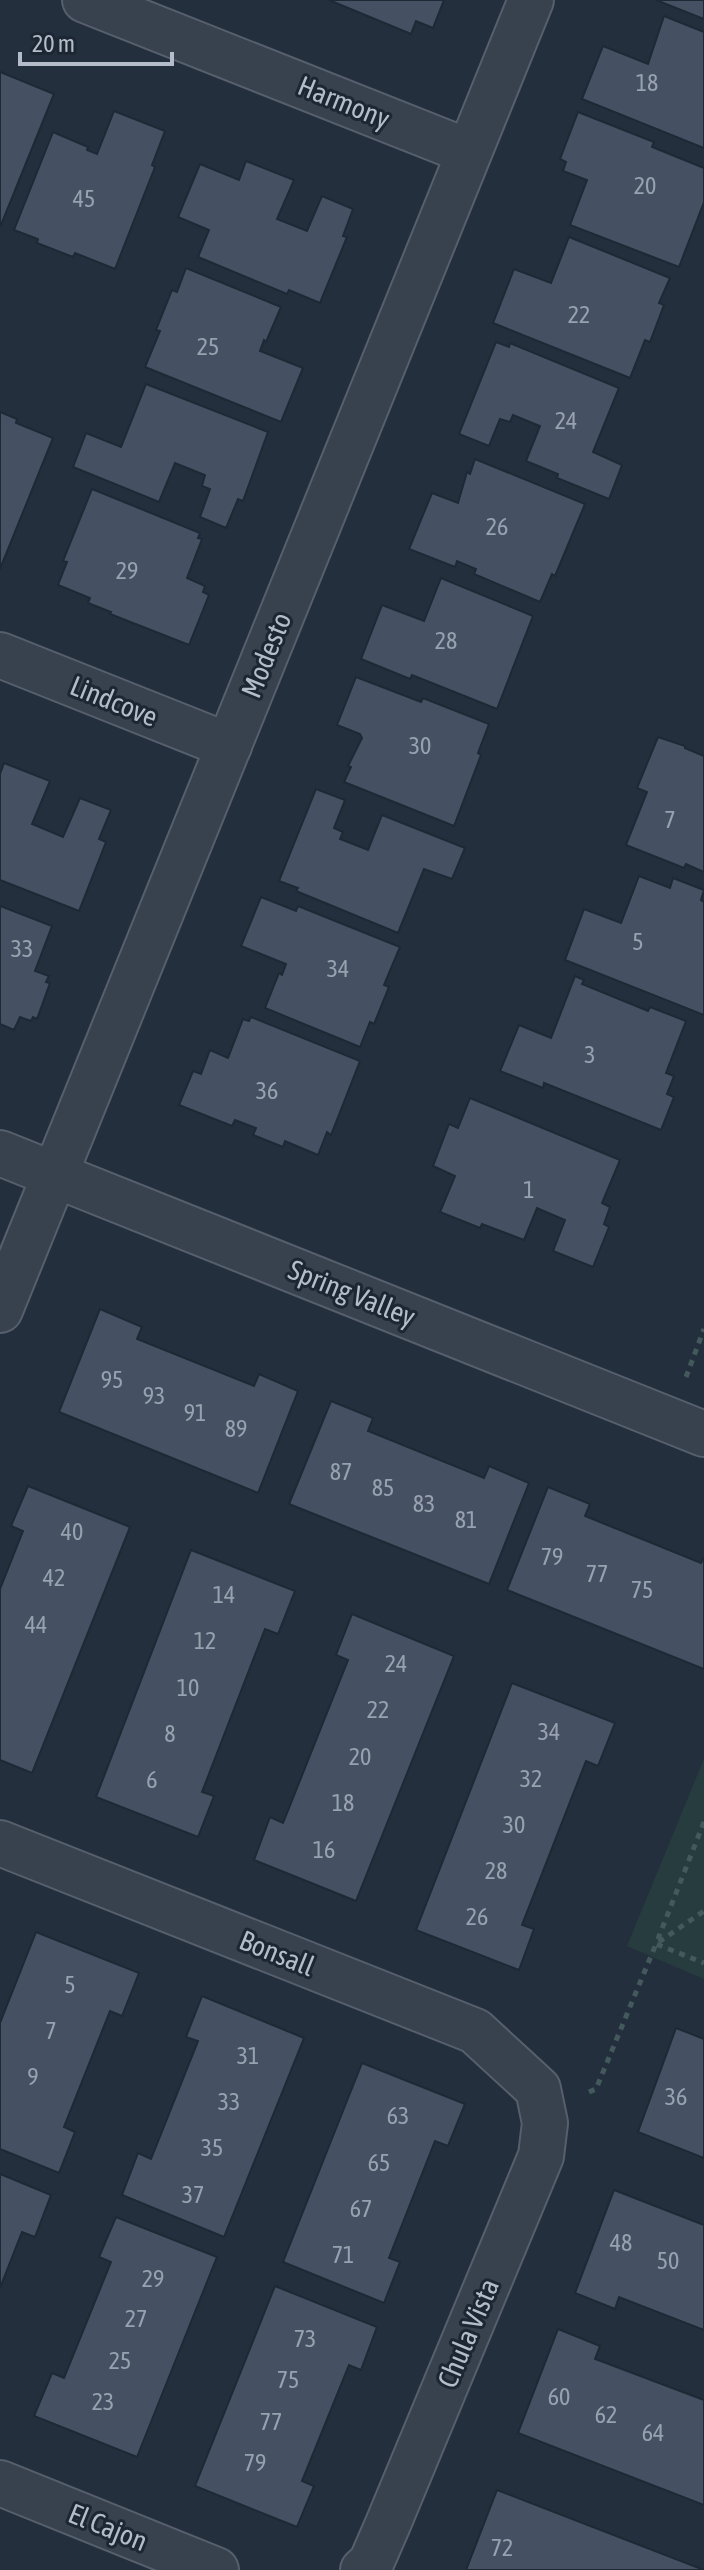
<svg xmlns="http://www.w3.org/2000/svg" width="704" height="2570" font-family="'Asap Condensed',sans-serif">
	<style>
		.green { fill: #263c3f }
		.building { fill: #455162; stroke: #1f2835; stroke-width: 2 }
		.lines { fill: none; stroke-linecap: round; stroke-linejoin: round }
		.minor-casing { stroke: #565f6c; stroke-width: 48 }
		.tertiary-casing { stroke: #565f6c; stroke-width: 48 }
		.path { stroke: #44595c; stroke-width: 5; stroke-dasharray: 6 6; stroke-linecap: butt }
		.minor { stroke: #38414e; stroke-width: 44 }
		.tertiary { stroke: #38414e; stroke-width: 44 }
		.labels { text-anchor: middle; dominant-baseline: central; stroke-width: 6; stroke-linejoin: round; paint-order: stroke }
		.number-label { font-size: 24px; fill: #98a1af }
		.street-label { font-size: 28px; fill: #b4bcc9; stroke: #1d2633 }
	</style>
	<rect width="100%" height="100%" fill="#242f3e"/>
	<!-- green -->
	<polygon class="green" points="704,1759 704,1979 627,1946"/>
	<!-- building -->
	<g class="building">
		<polygon points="329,0 444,0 433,28 416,21 411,34"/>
		<polygon points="656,0 704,0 704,19"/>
		<polygon points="664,16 704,32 704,148 582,99 603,46 648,64"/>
		<polygon points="0,72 54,94 1,225 0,224"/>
		<polygon points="114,111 165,131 152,165 155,167 115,269 75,253 73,257 37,243 38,239 14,230 53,132 88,147 87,150 97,154"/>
		<polygon points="578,112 654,142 652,147 704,168 704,202 679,267 570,225 587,180 563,171 566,162 560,159"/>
		<polygon points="246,161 294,180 277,219 307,231 322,196 353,209 343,236 347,237 320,303 289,290 287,294 198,257 209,230 178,217 200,164 239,180"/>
		<polygon points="569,237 670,278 659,303 664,305 650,342 645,340 630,378 493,323 514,269 551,283"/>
		<polygon points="186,268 281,307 266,342 264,340 260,351 303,368 281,422 145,367 160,331 156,330 172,290 177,292"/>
		<polygon points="496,342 509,347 510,343 619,388 593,452 622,465 609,499 557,478 558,474 526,461 540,426 513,415 510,422 500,419 489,446 459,434"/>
		<polygon points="146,384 268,432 243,501 238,499 226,528 200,517 210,489 202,486 205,475 175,463 159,502 73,467 86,433 121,447"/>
		<polygon points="0,412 17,419 16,423 53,438 0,569"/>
		<polygon points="475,459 585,504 555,576 552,574 540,602 474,574 476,569 457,561 455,567 409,549 432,493 458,503 467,472 470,474"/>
		<polygon points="92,489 200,533 198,538 202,539 187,578 205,586 203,592 209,595 189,645 110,614 111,612 88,603 90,598 58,585 67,562 63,561"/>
		<polygon points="441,578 533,616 497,709 412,675 410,679 361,659 382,605 424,621"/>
		<polygon points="356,677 421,702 423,698 489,724 478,753 481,755 454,826 344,782 351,767 348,766 362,738 360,734 337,725"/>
		<polygon points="658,737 685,746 685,748 704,756 704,872 686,864 684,868 626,845 647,792 637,788"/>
		<polygon points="4,763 50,781 32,824 63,837 80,798 111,810 99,839 106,842 79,911 0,880 0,774"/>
		<polygon points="316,789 345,800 334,828 343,832 340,839 368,850 382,815 465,848 452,879 424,869 398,933 296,891 298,888 279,881"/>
		<polygon points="639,876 670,888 673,878 704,890 701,900 704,902 704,1015 565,960 584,909 621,923"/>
		<polygon points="261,897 296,911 298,906 400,947 384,985 389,987 374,1024 370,1022 360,1047 265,1008 279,973 282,975 286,964 241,946"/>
		<polygon points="0,906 52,926 35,971 49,976 46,982 50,983 37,1019 33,1017 31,1021 20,1017 14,1030 0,1024"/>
		<polygon points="575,976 584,980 582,984 648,1011 650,1007 686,1021 666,1073 674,1076 667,1094 674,1097 661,1130 544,1083 543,1088 500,1071 519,1025 551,1038"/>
		<polygon points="251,1017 360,1061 331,1135 327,1132 318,1155 285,1141 283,1147 253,1135 256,1128 235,1120 232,1126 179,1105 193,1071 201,1074 210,1050 228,1058 243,1019 249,1021"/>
		<polygon points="470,1098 620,1160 602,1203 610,1207 604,1224 609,1227 593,1267 553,1251 565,1220 537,1208 524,1240 482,1224 480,1228 440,1212 455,1176 433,1166 449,1124 458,1128"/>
		<polygon points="100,1309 142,1327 137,1339 254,1386 259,1374 298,1391 258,1493 59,1412"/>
		<polygon points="331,1401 373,1418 368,1431 484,1478 489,1466 529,1483 489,1584 289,1504"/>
		<polygon points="28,1486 130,1527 32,1773 0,1760 0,1589 23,1531 11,1526"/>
		<polygon points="548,1487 590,1504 585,1516 701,1563 704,1557 704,1669 507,1590"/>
		<polygon points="191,1550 295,1591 278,1634 265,1629 202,1792 214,1796 198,1837 96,1797"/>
		<polygon points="352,1614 454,1656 356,1901 254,1860 270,1817 283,1823 348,1660 336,1655"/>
		<polygon points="512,1683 615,1723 598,1766 586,1761 522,1925 534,1929 519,1970 416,1930"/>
		<polygon points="36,1932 139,1973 122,2016 110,2011 64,2127 75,2132 59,2173 0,2149 0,2023"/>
		<polygon points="202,1996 304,2038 224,2237 122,2195 138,2153 151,2159 198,2041 186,2037"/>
		<polygon points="676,2028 704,2039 704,2158 638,2132"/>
		<polygon points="362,2063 465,2104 448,2146 435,2141 389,2258 400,2262 384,2303 283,2262"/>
		<polygon points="0,2174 51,2195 35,2237 22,2232 0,2288"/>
		<polygon points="614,2190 704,2225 704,2330 619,2297 615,2309 575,2293"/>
		<polygon points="116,2217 217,2257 137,2457 34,2416 52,2373 64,2378 111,2262 99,2257"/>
		<polygon points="275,2286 377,2327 361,2370 349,2365 302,2481 314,2486 297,2527 195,2486"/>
		<polygon points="558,2329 600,2346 595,2359 704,2400 704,2505 518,2433"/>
		<polygon points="497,2490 704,2570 466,2570"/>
	</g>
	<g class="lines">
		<defs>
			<g id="minor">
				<polyline points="85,0 469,152"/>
				<polyline points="0,655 229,746"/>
				<polyline points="0,1310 531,0"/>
				<polyline points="0,1843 475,2031 538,2089 545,2123 541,2156 388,2524 371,2563 363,2570"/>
				<polyline points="0,2483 216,2570"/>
			</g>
			<polyline id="tertiary" points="0,1153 704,1434"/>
		</defs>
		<!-- minor casing -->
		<use href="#minor" class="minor-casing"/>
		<!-- tertiary casing -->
		<use href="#tertiary" class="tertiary-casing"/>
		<!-- path -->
		<g class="path">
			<polyline points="686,1377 704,1329"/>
			<polyline points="704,1822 656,1944 704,1963"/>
			<polyline points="589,2092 596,2089 656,1944 704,1911"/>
		</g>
		<!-- minor -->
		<use href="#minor" class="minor"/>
		<!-- tertiary -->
		<use href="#tertiary" class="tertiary"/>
	</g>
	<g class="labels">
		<!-- number labels -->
		<g class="number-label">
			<text x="647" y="82">18</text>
			<text x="645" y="185">20</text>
			<text x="84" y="198">45</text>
			<text x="579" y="314">22</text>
			<text x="208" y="346">25</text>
			<text x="566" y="420">24</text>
			<text x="497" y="526">26</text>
			<text x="127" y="570">29</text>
			<text x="446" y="640">28</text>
			<text x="420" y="745">30</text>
			<text x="670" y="819">7</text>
			<text x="638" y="941">5</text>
			<text x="22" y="948">33</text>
			<text x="338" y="968">34</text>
			<text x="590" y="1054">3</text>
			<text x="267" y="1090">36</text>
			<text x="529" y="1189">1</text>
			<text x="112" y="1379">95</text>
			<text x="154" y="1395">93</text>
			<text x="195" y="1412">91</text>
			<text x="236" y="1428">89</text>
			<text x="341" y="1471">87</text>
			<text x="383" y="1487">85</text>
			<text x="424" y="1503">83</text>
			<text x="466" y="1519">81</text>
			<text x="72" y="1531">40</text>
			<text x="552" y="1556">79</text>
			<text x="597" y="1573">77</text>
			<text x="54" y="1577">42</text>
			<text x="642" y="1589">75</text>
			<text x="224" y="1594">14</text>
			<text x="36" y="1624">44</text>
			<text x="205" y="1640">12</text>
			<text x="396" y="1663">24</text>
			<text x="188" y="1687">10</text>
			<text x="378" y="1709">22</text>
			<text x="549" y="1731">34</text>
			<text x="170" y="1733">8</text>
			<text x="360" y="1756">20</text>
			<text x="531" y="1778">32</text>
			<text x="152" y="1779">6</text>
			<text x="343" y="1802">18</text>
			<text x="514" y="1824">30</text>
			<text x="324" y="1849">16</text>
			<text x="496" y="1870">28</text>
			<text x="477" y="1916">26</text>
			<text x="70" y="1984">5</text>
			<text x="51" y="2030">7</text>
			<text x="248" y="2055">31</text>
			<text x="33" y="2076">9</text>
			<text x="676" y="2096">36</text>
			<text x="229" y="2101">33</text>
			<text x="398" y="2115">63</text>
			<text x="212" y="2147">35</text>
			<text x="379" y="2162">65</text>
			<text x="193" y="2194">37</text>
			<text x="361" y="2208">67</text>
			<text x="621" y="2242">48</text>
			<text x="343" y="2254">71</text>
			<text x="668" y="2260">50</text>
			<text x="153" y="2278">29</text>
			<text x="136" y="2318">27</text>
			<text x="305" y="2338">73</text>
			<text x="120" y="2360">25</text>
			<text x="288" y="2379">75</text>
			<text x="559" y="2396">60</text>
			<text x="103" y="2401">23</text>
			<text x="606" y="2414">62</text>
			<text x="271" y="2421">77</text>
			<text x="653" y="2432">64</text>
			<text x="255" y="2462">79</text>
			<text x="502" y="2547">72</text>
		</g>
		<!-- street labels -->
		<g class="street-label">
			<text transform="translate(344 102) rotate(22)">Harmony</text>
			<text transform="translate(266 655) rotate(-68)">Modesto</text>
			<text transform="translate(114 701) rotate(22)">Lindcove</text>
			<text transform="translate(352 1293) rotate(22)">Spring Valley</text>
			<text transform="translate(277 1953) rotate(22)">Bonsall</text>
			<text transform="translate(468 2333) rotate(-67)">Chula Vista</text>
			<text transform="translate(108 2527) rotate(22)">El Cajon</text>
		</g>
	</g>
	<!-- scale -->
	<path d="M20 52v12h152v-12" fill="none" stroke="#b4bcc9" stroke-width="4"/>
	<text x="32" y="52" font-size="24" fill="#b4bcc9" stroke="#1d2633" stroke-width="6" paint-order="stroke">20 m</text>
</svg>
